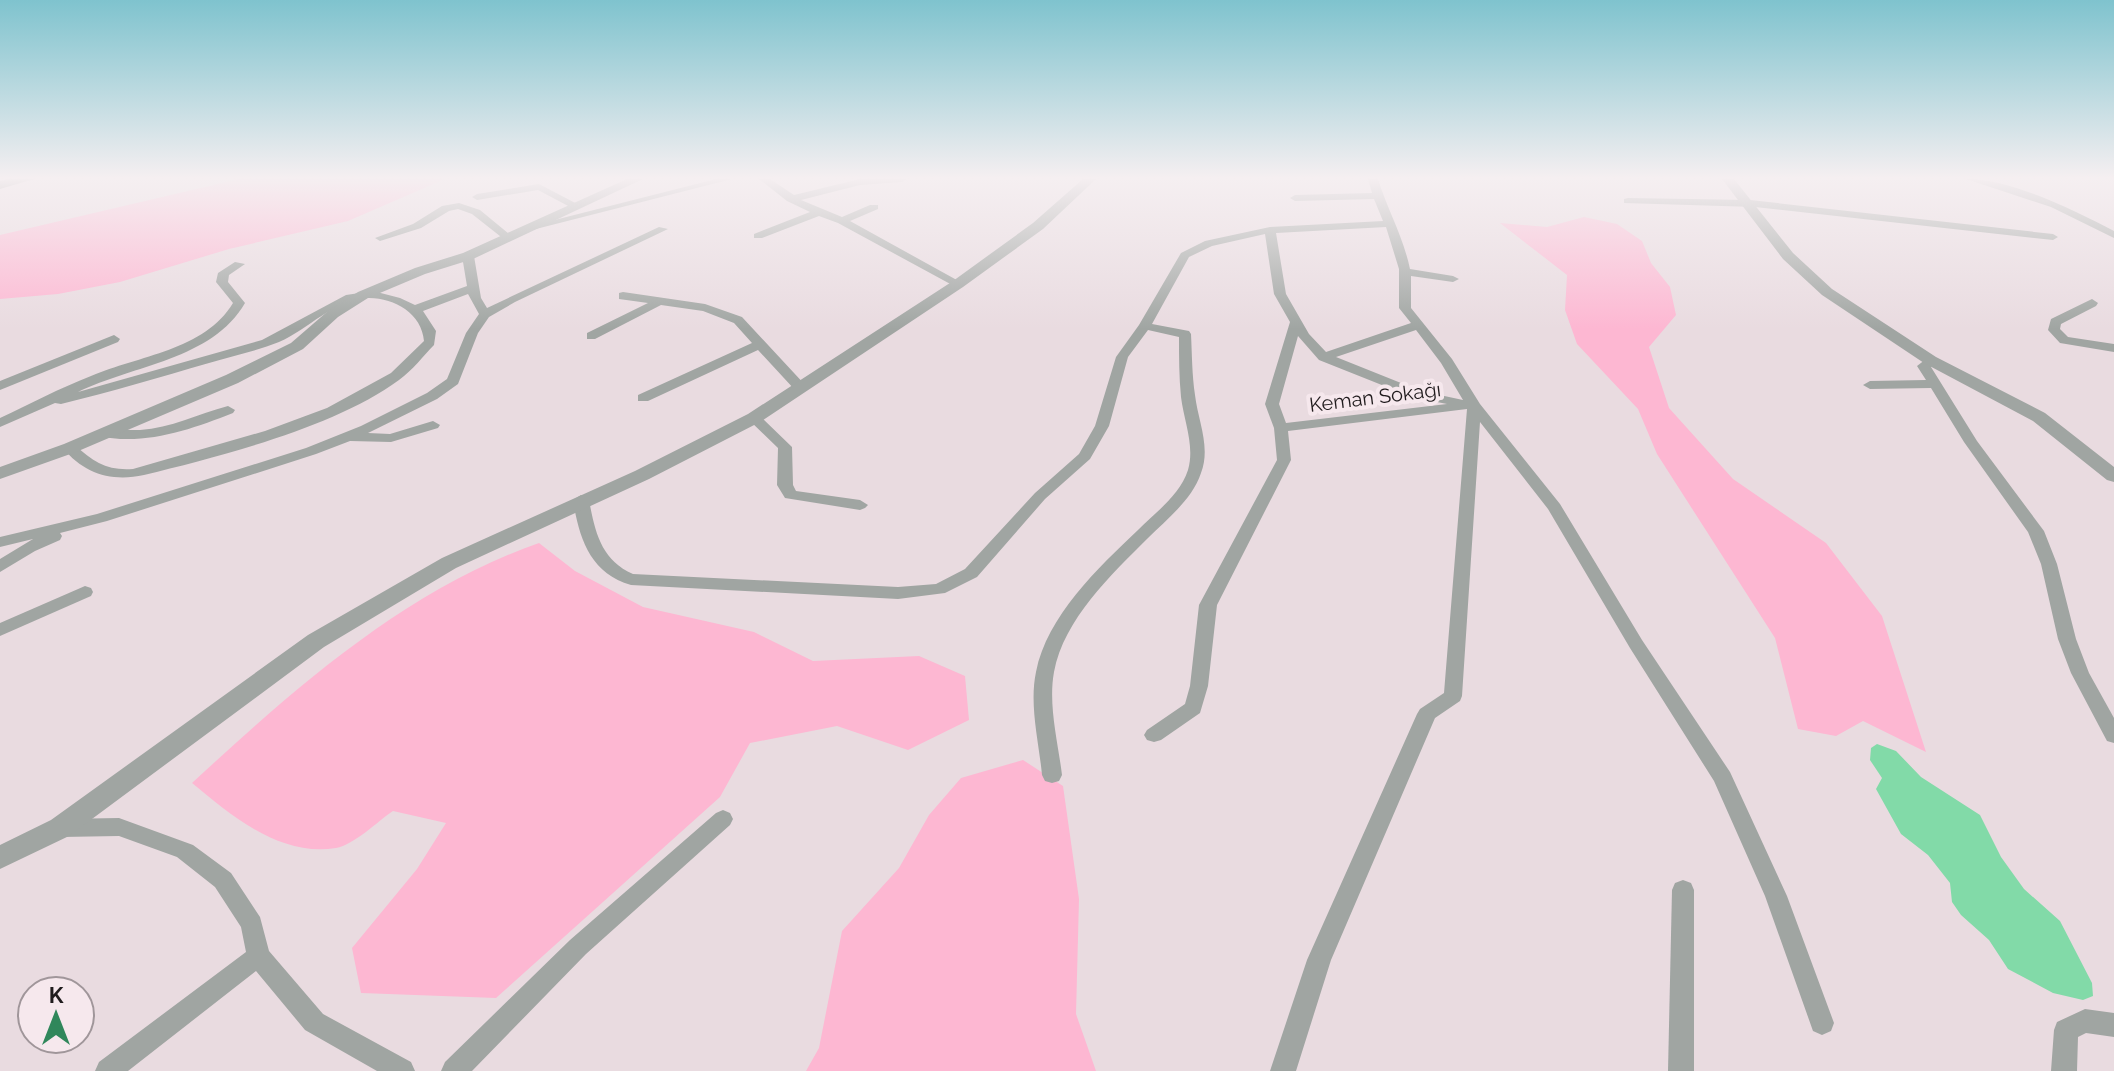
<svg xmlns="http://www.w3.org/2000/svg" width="2114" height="1071" font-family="Raleway,sans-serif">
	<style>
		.green { fill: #fdb7d2 }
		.water { fill: #82daa8 }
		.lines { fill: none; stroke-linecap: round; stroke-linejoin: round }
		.minor { fill: #a0a5a2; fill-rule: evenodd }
		.tertiary { fill: #a0a5a2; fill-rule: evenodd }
		.secondary { fill: #828984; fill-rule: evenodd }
		.labels { text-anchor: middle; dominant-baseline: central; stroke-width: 8; stroke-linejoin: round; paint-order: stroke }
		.street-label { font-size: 20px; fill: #201b1d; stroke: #f6e8ed }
	</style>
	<rect width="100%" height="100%" fill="#e9dbe0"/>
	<!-- green -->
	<g class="green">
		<polygon points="239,179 445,179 348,221 229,249 120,282 58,294 0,299 0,235"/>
		<polygon points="1584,217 1617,224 1642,241 1651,263 1670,287 1676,315 1649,347 1669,408 1733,479 1826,543 1882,616 1926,752 1863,721 1836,736 1798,729 1775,638 1657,454 1638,409 1577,344 1565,310 1567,275 1500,223 1547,227"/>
		<path d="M 539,543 L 575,571 L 643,607 L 754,632 L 813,661 L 919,656 L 965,676 L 969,720 L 908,750 L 837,726 L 750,743 L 720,797 L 496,998 L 361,993 L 352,948 L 417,869 L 446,823 L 393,811 C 378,821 354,845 336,848 C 280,857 232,816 192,783 C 294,689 405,590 539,543 Z"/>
		<polygon points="1023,760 1063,786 1079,899 1076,1014 1096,1071 806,1071 819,1048 842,931 899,868 929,815 961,778"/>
	</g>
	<!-- water -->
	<polygon class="water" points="1877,744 1896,751 1921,777 1980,815 2001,857 2024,889 2060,921 2092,983 2093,996 2083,1000 2053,993 2008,969 1989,940 1961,915 1952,902 1950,883 1928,855 1901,834 1876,789 1882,778 1870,760 1871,748"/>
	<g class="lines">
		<!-- minor -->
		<g class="minor">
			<polygon points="716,179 732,179 532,230 527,227"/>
			<polygon points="759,179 770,179 794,195 860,179 907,179 902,182 860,185 801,200 842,217 870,205 878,205 878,209 850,221 964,284 954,286 838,223 819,216 762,238 754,238 754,234 810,212 787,201"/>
			<path d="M 1368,179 L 1378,179 C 1388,211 1403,236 1410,269 L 1453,276 L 1459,279 L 1453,282 L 1411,276 L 1411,308 L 1452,359 L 1480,404 L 1560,504 L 1642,640 L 1730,772 L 1787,896 L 1834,1023 L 1831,1031 L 1822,1035 L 1813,1031 L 1765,896 L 1714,781 L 1630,648 L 1548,509 L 1480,422 L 1462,696 L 1460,701 L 1435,718 L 1331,960 L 1296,1071 L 1270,1071 L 1307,960 L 1417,714 L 1420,709 L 1444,693 L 1467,409 L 1288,431 L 1291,460 L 1217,605 L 1208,686 L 1200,713 L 1161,740 L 1154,742 L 1147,740 L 1144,735 L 1147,730 L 1185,704 L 1190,686 L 1199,605 L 1277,460 L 1274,428 L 1265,404 L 1290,322 L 1274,294 L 1265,234 L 1212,246 L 1189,257 L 1152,324 L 1189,331 L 1191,334 C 1192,354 1192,375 1195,395 C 1198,421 1211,447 1201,473 C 1192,500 1167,519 1148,538 C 1111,575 1064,619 1054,672 C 1048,705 1058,742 1062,775 L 1059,781 L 1052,783 L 1045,781 L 1042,775 C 1039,742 1029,705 1036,672 C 1047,616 1098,568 1138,530 C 1156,512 1180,495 1188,470 C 1195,446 1184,421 1181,397 C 1179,377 1179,357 1179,337 L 1148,330 L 1128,357 L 1109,426 L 1090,459 L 1045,499 L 977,577 L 945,593 L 898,599 L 631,585 C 590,573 579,538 573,500 L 581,495 L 589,500 C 595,532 601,560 633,574 L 898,587 L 936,584 L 965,569 L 1035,493 L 1079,454 L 1095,426 L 1116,357 L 1139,325 L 1181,253 L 1205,241 L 1270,227 L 1383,221 L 1374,199 L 1295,201 L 1290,198 L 1295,195 L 1372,193 ZM 1386,227 L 1399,269 L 1399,308 L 1411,323 L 1326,352 L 1309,334 L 1286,294 L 1276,233 ZM 1416,330 L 1441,363 L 1463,400 L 1421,391 L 1336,357 ZM 1298,336 L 1319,360 L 1412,397 L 1447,404 L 1286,423 L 1279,404 Z"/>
			<path d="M 1966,179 C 2010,178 2075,211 2114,231 L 2114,238 L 2051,207 Z"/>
			<polygon points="539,184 581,206 572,208 538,190 477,200 472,197 477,194"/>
			<polygon points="1628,198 1750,200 2053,234 2058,237 2053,240 1755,207 1624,203 1624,199"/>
			<polygon points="459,203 480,210 514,238 505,240 472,214 458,209 449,211 421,228 380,241 375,238 413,224 442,206"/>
			<path d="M 659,227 L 668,229 L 515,302 L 489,317 L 478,333 L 458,384 L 437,399 L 368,433 L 390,434 L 433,421 L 440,425 L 438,428 L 391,442 L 350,441 L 316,454 L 107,521 L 60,533 L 62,536 L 60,540 L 35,551 L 0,572 L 0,559 L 33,539 L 0,547 L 0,537 L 97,514 L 306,448 L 361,426 L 427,393 L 447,379 L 466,333 L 479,314 L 468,294 L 423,311 L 436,331 L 434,345 C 423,356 413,370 399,380 C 335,427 222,456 144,475 C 112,482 84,474 63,448 L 65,445 L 75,445 C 93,462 108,471 133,469 L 265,431 L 327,408 L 391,373 L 424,341 C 422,313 393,297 367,298 C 333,300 309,329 279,342 C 257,351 232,356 209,363 C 160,377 111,392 61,404 L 55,403 L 0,427 L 0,418 C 30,404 60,388 91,376 C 138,356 205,350 233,303 L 216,282 L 218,273 L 235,262 L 245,264 L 229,275 L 228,282 L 245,303 C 212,360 133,365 78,392 L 262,340 L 346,295 L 373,291 L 400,298 L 415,305 L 467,286 L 462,256 L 468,253 L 474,256 L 481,298 L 487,308 Z"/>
			<polygon points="623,292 705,304 742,317 807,387 805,390 795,390 758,350 648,401 638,401 638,395 752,343 734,323 703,311 661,305 595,339 587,339 587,333 648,303 619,299 619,293"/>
			<polygon points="2092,299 2098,303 2096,306 2061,324 2060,329 2068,337 2114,344 2114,352 2060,343 2048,330 2051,319"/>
			<polygon points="114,335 120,339 118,342 0,390 0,381"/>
			<polygon points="1930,356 1936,360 1931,367 1977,441 2044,531 2057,564 2076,639 2089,673 2114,718 2114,743 2107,741 2071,673 2058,639 2041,564 2028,532 1964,442 1931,388 1870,389 1863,385 1870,381 1926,380 1917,366"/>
			<path d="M 228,406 L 235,410 L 233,413 C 190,430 144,446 98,436 L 96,433 C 106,425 126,431 140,430 C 171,428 198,414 228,406 Z"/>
			<polygon points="754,414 759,415 792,447 793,485 796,491 860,500 868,505 865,508 860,510 785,498 777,485 778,448 747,418"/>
			<polygon points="85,586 91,588 93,592 91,596 0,636 0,623"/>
			<polygon points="723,810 730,813 733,819 730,825 586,954 472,1071 441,1071 445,1062 570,940 716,813"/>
			<polygon points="119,818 193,845 231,873 260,917 269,951 323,1014 411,1062 415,1071 377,1071 305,1030 256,971 128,1071 95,1071 99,1062 246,952 241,927 215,887 177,857 119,836 61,837 54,834 50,828 54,822 61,819"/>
			<polygon points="1683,880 1691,883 1694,890 1694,1071 1668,1071 1672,890 1675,883"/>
			<polygon points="2085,1009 2114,1013 2114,1037 2086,1033 2078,1037 2077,1071 2051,1071 2054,1030 2057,1022"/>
		</g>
		<!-- tertiary -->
		<g class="tertiary">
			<polygon points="627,179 643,179 473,259 425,274 368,298 338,317 303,349 238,383 76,452 0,479 0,467 64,444 226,375 291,343 328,311 358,292 415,268 463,253"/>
			<polygon points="1083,179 1096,179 1043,229 963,287 760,422 649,479 456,568 324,647 69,836 0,869 0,845 51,820 308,635 442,558 635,471 748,414 953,281 1033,223"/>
			<polygon points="1722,179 1734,179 1793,253 1832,289 1936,357 2045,413 2114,467 2114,482 2107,480 2033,421 1924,363 1822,295 1783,259"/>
		</g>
		<!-- secondary -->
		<polygon class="secondary" points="9,179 34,179 0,189 0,181"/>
	</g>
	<!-- sky -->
	<linearGradient id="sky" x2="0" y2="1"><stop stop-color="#7fc3ce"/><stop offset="0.54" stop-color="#f5eff1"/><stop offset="1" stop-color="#f5eff1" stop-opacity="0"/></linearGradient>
	<rect width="2114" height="329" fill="url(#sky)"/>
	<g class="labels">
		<!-- street labels -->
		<g class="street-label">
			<text transform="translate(1375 397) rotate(-7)">Keman Sokağı</text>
		</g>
	</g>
	<!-- north arrow -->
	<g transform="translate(56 1015)"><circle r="38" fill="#f6e8ed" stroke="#a0969a" stroke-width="2"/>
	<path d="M0-6L14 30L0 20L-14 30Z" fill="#30875b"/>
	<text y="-12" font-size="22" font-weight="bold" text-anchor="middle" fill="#201b1d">K</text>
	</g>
</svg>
